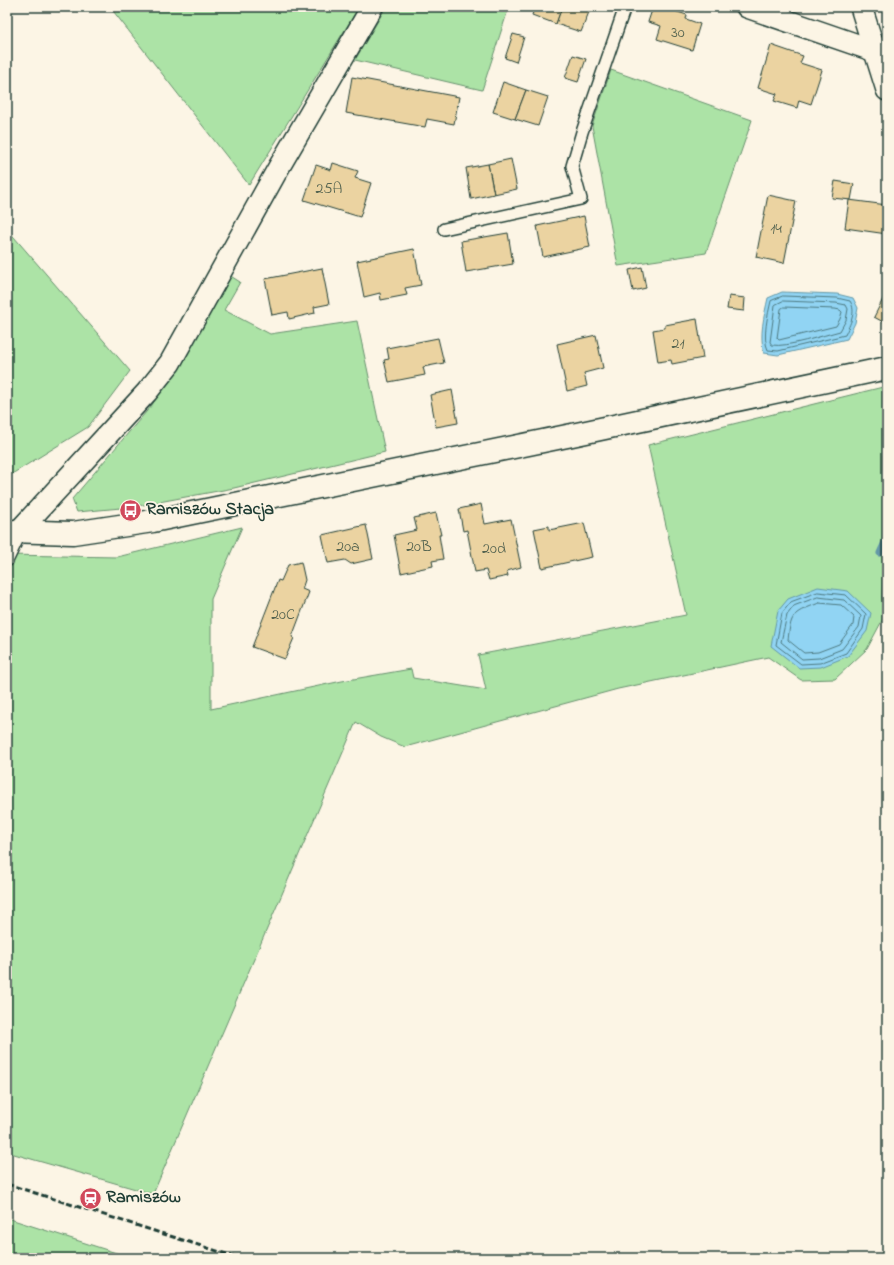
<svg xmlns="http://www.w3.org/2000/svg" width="894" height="1265" font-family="'Indie Flower',sans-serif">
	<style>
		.green { fill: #ace3a6; stroke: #66906d }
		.water { fill: #91d4f3; stroke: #6398a7 }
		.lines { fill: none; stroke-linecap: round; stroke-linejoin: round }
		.shore { stroke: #4d7980; stroke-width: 1 }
		.stream { stroke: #6398a7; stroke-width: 7 }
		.building { fill: #ebd3a1; stroke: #1f3d34 }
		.lane-casing { stroke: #1f3d34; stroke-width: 14 }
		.street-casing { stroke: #1f3d34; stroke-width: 24 }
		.secondary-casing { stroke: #1f3d34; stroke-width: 25 }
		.lane { stroke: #fcf5e5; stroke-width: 11 }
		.street { stroke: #fcf5e5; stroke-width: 21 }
		.secondary { stroke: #fcf5e5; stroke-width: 22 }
		.rail { stroke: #1f3d34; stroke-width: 3; stroke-dasharray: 6 3; stroke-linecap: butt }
		.labels { text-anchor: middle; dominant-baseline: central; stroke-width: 3.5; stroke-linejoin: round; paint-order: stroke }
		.number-label { font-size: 16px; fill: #52624f }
		.poi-label { font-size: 18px; font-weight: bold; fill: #1f3d34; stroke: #fcf5e5; text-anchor: start }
	</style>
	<rect width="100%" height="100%" fill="#fcf5e5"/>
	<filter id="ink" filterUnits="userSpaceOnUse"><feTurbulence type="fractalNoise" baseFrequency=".025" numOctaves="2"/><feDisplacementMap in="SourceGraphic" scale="8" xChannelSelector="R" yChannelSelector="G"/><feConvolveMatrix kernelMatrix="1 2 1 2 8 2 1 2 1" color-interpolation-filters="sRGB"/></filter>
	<g filter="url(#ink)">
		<!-- green -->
		<g class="green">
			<polygon points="110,7 359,7 249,185"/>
			<polygon points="386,7 509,7 482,90 355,60"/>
			<polygon points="611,70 752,120 706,253 618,266 592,126"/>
			<polygon points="7,229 130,371 88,427 7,477"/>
			<polygon points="226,273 240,282 224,310 270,334 357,321 385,452 234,488 132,507 77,512 72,499 152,405"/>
			<polygon points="887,386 887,567 883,575 882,597 884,617 867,649 835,679 801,680 768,657 618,689 405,747 381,737 356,722 153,1194 7,1152 7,555 117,557 242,527 211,599 211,709 342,681 411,669 413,678 486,690 478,655 686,615 648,445"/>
			<polygon points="7,1218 132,1258 7,1258"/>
		</g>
		<!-- water -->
		<g class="water">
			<path d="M 782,292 L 837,294 L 853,298 L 858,308 L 855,323 L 847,339 L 778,355 L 764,353 C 759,335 764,316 768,298 Z"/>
			<polygon points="818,587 848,591 871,613 867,631 848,656 821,667 799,668 771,646 778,611 788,599"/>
		</g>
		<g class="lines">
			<!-- shore -->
			<g class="shore">
				<path d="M 783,296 L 837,298 L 850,301 C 857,312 850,324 845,335 L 778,351 L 768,350 C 762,338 768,314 771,301 Z"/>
				<path d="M 783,301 L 836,303 L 846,305 L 848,309 L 846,320 L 840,331 C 824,335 787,348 772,345 L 770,342 L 775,305 Z"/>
				<polygon points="784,307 835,309 840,310 842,312 840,319 836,326 779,340 777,338 781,309"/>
				<polygon points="818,592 846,595 866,614 863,629 846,653 820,663 801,664 776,645 782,613 791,602"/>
				<polygon points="818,597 844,600 861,616 859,627 842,649 819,658 802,659 781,642 787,615 794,606"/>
				<path d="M 819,603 L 841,605 L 854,617 L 853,625 L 839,644 L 818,652 L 804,653 L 788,640 C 791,612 794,613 819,603 Z"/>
			</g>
			<!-- stream -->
			<polyline class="stream" points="880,553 887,538"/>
		</g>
		<!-- building -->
		<g class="building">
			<polygon points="535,7 562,7 556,24 532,15"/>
			<polygon points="562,7 591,7 581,32 556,24"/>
			<polygon points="653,7 662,7 687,15 686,19 700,24 692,50 657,39 661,26 648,22"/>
			<polygon points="513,34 524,37 516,62 505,58"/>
			<polygon points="771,45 803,56 800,63 822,70 811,104 799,100 797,108 774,101 777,94 758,88"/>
			<polygon points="573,55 586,59 578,82 565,78"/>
			<polygon points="352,77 459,97 454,124 427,119 425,127 346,113"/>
			<polygon points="503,82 526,90 515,119 493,112"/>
			<polygon points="526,90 548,97 538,126 515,119"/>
			<polygon points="511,159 517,189 494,194 488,164"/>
			<polygon points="333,163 358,171 355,178 371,183 360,217 304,200 316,165 331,170"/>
			<polygon points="488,164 494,194 471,199 466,168"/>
			<polygon points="835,181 854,184 851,200 832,198"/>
			<polygon points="768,195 796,201 784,263 756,257"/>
			<polygon points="849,200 887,205 887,234 845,228"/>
			<polygon points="584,216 590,247 543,257 537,226"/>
			<polygon points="508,233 513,264 466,272 461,241"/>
			<polygon points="414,249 421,285 405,288 407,295 381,300 380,293 364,297 357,261"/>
			<polygon points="642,267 646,288 633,291 629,270"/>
			<polygon points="322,268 329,304 314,307 315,313 289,319 288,312 272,315 265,279"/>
			<polygon points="887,291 887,324 874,317"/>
			<polygon points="729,296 745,298 744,311 727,309"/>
			<polygon points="697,319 703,358 672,364 671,360 658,362 653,330 665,328 665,325"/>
			<polygon points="596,335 603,368 584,373 587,386 567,391 557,344"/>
			<polygon points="438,338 444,363 423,367 425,375 389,382 384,360 389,359 387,348"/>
			<polygon points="452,390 458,423 436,427 430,395"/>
			<polygon points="481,504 485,524 511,519 521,567 507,571 508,576 489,580 486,570 475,572 467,530 463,531 459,509"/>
			<polygon points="436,513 441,535 439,535 443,559 432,561 433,566 401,573 394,535 417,530 414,518"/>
			<polygon points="584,523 592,557 542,568 534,529 549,526 549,530"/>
			<polygon points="366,525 373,559 351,564 345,560 328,563 322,535"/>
			<polygon points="301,562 305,580 302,589 309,592 292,637 294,638 285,659 252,647 278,580 281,581 288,565"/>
		</g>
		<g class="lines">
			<defs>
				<g id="lane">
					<polyline points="444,229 581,199 572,166 582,132 625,7"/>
					<polyline points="7,561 21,532"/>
				</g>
				<g id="street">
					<polyline points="747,7 875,51"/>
					<polyline points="861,7 887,90"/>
					<polyline points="18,532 147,392 170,363 279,167 372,7"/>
				</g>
				<polyline id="secondary" points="7,531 73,533 153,521 572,435 887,368"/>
			</defs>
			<!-- lane casing -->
			<use href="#lane" class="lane-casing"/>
			<!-- street casing -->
			<use href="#street" class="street-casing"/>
			<!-- secondary casing -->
			<use href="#secondary" class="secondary-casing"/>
			<!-- lane -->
			<use href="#lane" class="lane"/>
			<!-- street -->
			<use href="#street" class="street"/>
			<!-- secondary -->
			<use href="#secondary" class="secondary"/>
			<!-- rail -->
			<polyline class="rail" points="7,1184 239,1258"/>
		</g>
	</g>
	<!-- icons -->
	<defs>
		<symbol id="bus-disc" viewBox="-11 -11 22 22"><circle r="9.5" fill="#d1495b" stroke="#fcf5e5"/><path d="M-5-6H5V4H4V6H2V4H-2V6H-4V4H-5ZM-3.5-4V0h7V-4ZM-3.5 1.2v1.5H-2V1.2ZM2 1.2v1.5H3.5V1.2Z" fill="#fff"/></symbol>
		<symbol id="station-disc" viewBox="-11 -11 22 22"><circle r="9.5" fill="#d1495b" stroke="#fcf5e5"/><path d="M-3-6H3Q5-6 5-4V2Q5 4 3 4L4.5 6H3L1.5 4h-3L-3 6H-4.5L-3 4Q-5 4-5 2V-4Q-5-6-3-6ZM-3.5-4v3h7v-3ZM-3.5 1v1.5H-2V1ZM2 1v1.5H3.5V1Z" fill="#fff"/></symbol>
	</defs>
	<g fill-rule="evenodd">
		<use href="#bus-disc" x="118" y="498" width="25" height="25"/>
		<use href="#station-disc" x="78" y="1186" width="25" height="25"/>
	</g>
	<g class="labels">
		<!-- number labels -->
		<g class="number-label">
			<text x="678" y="33">30</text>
			<text x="329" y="189">25A</text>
			<text x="776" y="229">14</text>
			<text x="678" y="344">21</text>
			<text x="348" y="547">20a</text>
			<text x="419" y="547">20B</text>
			<text x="494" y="549">20d</text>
			<text x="283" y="615">20C</text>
		</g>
		<!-- poi labels -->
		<g class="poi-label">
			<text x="146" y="510">Ramiszów Stacja</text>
			<text x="106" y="1198">Ramiszów</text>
		</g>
	</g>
	<!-- margin -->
	<rect width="894" height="1265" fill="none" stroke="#fcf5e5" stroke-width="24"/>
	<rect x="12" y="12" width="870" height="1241" fill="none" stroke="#1f3d34" stroke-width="1.5" filter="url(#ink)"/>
</svg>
